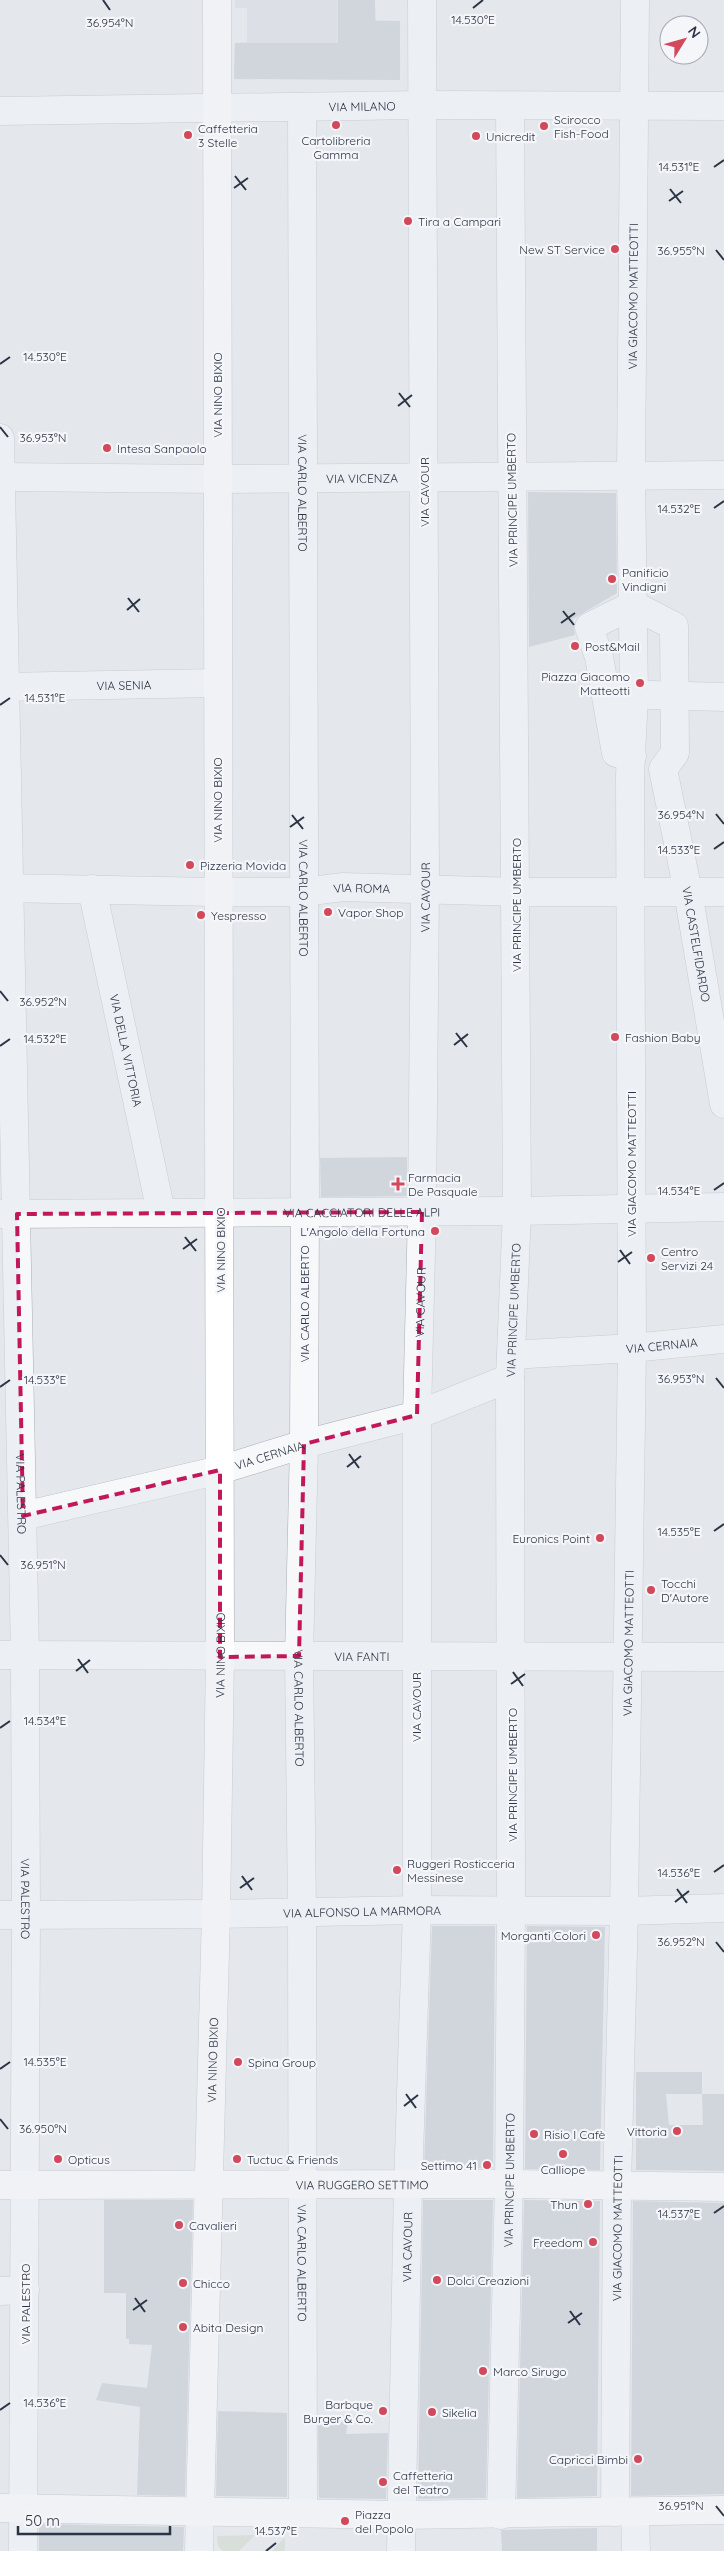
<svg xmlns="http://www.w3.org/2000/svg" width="724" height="2551" font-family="Quicksand,sans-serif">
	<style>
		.built { fill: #d2d6de }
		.green { fill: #c9d6c5 }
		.building { fill: #bbc0ca; fill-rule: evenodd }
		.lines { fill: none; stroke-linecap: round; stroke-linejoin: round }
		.minor-casing { stroke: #a9aeb7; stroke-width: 29 }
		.major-casing { stroke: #a3abb8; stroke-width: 29 }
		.minor { stroke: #f7f8fa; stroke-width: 28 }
		.major { stroke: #fff; stroke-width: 28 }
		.marked { fill: none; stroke: #c2185b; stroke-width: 4; stroke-dasharray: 10 6; stroke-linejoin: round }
		.ticks { fill: none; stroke: #2b3445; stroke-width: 2 }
		.poi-dot { fill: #d1495b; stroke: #f4f6f9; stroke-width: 2 }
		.labels { text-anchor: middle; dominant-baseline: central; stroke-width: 4.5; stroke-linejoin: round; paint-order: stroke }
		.street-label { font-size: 12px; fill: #2b3445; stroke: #f4f6f9 }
		.poi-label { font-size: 12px; fill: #2b3445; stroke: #f4f6f9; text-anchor: start }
		.ticks-label { font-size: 12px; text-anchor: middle; fill: #2b3445; stroke: #f4f6f9; stroke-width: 4.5; stroke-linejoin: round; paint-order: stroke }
	</style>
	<rect width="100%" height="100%" fill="#e4e7ec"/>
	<!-- built -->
	<polygon class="built" points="235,0 375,0 376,20 400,21 400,80 234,79 235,43 247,42 247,8 235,8"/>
	<!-- green -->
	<g class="green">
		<polygon points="255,2535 239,2551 223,2551 218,2546 217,2536"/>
		<polygon points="285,2537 285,2551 272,2551"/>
	</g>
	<!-- building -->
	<g class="building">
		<polygon points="338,0 375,0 375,21 400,21 400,80 234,79 235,43 338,43"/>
		<polygon points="528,492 616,493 617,593 573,619 575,635 529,647"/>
		<polygon points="407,1157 407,1196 321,1197 320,1158"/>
		<polygon points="432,1926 495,1926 493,2168 424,2169"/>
		<polygon points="527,1926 605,1927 600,2170 525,2169"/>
		<path d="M 636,2072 L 702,2072 L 702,2094 L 724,2094 L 724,2171 L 636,2170 ZM 666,2094 L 702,2094 L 703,2125 L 669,2125 Z"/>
		<polygon points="104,2200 193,2200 185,2496 137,2495 140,2407 96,2400 102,2383 147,2388 152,2345 129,2344 129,2339 126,2339 126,2293 104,2293"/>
		<polygon points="423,2200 493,2200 486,2498 418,2499"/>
		<polygon points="524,2200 600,2201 597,2496 517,2498"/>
		<polygon points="633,2201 724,2203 724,2494 631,2496"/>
		<polygon points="218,2411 287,2413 287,2497 216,2496"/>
		<polygon points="318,2422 348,2422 346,2434 388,2433 386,2499 319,2498"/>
		<polygon points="39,2524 184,2527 183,2551 39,2551"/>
		<polygon points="597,2528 597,2551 502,2551 501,2530"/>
	</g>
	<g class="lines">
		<defs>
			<g id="minor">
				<path id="s1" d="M 302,107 L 305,1212 L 304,1444 L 299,1656 L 302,1912 L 303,2511"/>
				<path id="s2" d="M 0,111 L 422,105 L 724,106"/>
				<path id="s3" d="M 0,438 L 25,1655 L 26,1915 L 23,2551"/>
				<path id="s4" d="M 0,477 L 217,479 L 724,475"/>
				<path id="s5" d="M 0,687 L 217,683"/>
				<polyline points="616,694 724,697"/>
				<path id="s6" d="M 632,756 L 616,753 L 599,657 L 589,627 L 633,605 L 674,626 L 675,753 L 663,769 L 688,892 L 724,1104"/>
				<path id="s7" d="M 0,888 L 217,892 L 303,892 L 343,887 L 516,892 L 724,892"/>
				<path id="s8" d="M 92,889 L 161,1212"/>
				<path id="s9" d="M 1,1214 L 517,1211 L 724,1207"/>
				<path id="s10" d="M 511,1355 L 632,1348 L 724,1339"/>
				<path id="s11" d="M 23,1516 L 220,1470 L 304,1444 L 417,1415 L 510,1378"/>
				<path id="s12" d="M 0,1655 L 724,1657"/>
				<path id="s13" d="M 0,1915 L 216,1914 L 417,1910 L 624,1911 L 724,1908"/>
				<polyline points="0,2291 25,2290"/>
				<path id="s14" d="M 615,2512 L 617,2186 L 624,1911 L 632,1348 L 630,776 L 634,695 L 631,475 L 635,0"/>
				<polyline points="635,2512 636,2551"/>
				<path id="s15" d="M 501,2515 L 509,2184 L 511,1910 L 510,1378 L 517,1211 L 510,106"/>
				<polyline points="199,2551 200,2510"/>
				<path id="s16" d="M 401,2551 L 408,2186 L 417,1910 L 417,1415 L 422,1212 L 425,889 L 422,0"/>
			</g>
			<g id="major">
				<path id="s17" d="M 0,2185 L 509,2184 L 724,2187"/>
				<polyline points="0,2508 402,2515 724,2510"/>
				<path id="s18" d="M 200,2510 L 216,1914 L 220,1657 L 217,0"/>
			</g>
		</defs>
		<!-- minor casing -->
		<use href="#minor" class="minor-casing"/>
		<!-- major casing -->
		<use href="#major" class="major-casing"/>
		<!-- minor -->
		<use href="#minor" class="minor"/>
		<!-- major -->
		<use href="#major" class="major"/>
	</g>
	<!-- marked area -->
	<path d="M0 0H724V2551H0ZM 422,1212 L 417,1415 L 304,1444 L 299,1656 L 220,1657 L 220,1470 L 23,1516 L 17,1214 Z" fill="#e4e7ec" fill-opacity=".55" fill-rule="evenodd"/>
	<path class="marked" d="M 422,1212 L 417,1415 L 304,1444 L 299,1656 L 220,1657 L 220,1470 L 23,1516 L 17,1214 Z"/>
	<!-- ticks -->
	<path class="ticks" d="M 103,0 L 110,10M 473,8 L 483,0M 714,167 L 724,160M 235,176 L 246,190M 234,188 L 248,178M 670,189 L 681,203M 669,201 L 683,191M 716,250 L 724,260M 0,364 L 10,357M 399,393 L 410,407M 398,406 L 412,395M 0,427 L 8,437M 714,508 L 724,501M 128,598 L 139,612M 127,610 L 140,599M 563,611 L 574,625M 561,623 L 575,613M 0,705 L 10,698M 716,814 L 724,824M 292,815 L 303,829M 290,827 L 304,817M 714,849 L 724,842M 0,991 L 8,1001M 456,1033 L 467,1047M 454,1045 L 468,1034M 0,1046 L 10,1039M 714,1190 L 724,1183M 185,1237 L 196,1251M 183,1249 L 197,1239M 620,1250 L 630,1264M 618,1262 L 632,1252M 716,1378 L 724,1388M 0,1387 L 10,1380M 349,1454 L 359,1468M 347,1467 L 361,1456M 714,1531 L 724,1524M 0,1555 L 8,1565M 78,1659 L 88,1673M 76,1671 L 90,1660M 513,1672 L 523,1686M 511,1684 L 525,1674M 0,1728 L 10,1721M 714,1872 L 724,1865M 242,1876 L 252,1890M 240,1888 L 254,1878M 677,1889 L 687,1903M 675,1902 L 689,1891M 716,1942 L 724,1952M 0,2069 L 10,2062M 406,2094 L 416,2108M 404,2106 L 418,2095M 0,2119 L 8,2129M 714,2213 L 724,2206M 135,2298 L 145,2312M 133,2310 L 147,2300M 570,2311 L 580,2325M 568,2323 L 582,2313M 0,2410 L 10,2403M 716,2506 L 724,2516M 266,2551 L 276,2543"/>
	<!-- markers -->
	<g class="poi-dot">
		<circle cx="336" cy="125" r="5"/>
		<circle cx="544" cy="126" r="5"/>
		<circle cx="188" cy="135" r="5"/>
		<circle cx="476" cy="136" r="5"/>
		<circle cx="408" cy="221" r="5"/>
		<circle cx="615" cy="249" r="5"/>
		<circle cx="107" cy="448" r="5"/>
		<circle cx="612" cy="579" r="5"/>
		<circle cx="575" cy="646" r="5"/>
		<circle cx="640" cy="683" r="5"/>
		<circle cx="190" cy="865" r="5"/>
		<circle cx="328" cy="912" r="5"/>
		<circle cx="201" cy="915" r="5"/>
		<circle cx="615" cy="1037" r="5"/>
		<path d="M395.5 1176.5h5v5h5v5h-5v5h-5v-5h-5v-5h5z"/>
		<circle cx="435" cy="1231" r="5"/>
		<circle cx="651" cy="1258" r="5"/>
		<circle cx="600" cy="1538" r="5"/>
		<circle cx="651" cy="1590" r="5"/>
		<circle cx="397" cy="1870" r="5"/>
		<circle cx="596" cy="1935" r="5"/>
		<circle cx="238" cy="2062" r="5"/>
		<circle cx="677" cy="2131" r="5"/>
		<circle cx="534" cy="2134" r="5"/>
		<circle cx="563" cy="2154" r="5"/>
		<circle cx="58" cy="2159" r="5"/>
		<circle cx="237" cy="2159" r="5"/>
		<circle cx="487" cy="2165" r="5"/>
		<circle cx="588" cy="2204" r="5"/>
		<circle cx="179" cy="2225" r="5"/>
		<circle cx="593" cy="2242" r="5"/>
		<circle cx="437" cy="2280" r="5"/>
		<circle cx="183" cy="2283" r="5"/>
		<circle cx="183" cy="2327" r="5"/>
		<circle cx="483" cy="2371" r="5"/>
		<circle cx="383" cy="2411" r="5"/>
		<circle cx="432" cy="2412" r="5"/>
		<circle cx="638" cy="2459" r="5"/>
		<circle cx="383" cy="2482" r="5"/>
		<circle cx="345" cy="2521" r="5"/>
	</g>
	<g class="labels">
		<!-- street labels -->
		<g class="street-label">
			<text stroke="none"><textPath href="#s2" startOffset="362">VIA MILANO</textPath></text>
			<text stroke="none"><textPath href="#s14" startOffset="2216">VIA GIACOMO MATTEOTTI</textPath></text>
			<text transform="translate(217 395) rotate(-90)">VIA NINO BIXIO</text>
			<text stroke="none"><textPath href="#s4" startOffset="362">VIA VICENZA</textPath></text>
			<text transform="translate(424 492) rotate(-90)">VIA CAVOUR</text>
			<text stroke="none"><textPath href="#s1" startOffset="386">VIA CARLO ALBERTO</textPath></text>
			<text transform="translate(512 500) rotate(-91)">VIA PRINCIPE UMBERTO</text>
			<text stroke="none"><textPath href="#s5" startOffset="124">VIA SENIA</textPath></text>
			<text transform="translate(217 800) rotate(-90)">VIA NINO BIXIO</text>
			<text stroke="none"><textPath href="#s7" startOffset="362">VIA ROMA</textPath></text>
			<text stroke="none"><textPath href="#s16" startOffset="1654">VIA CAVOUR</textPath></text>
			<text stroke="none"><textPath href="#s1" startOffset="791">VIA CARLO ALBERTO</textPath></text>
			<text transform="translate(516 905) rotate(-90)">VIA PRINCIPE UMBERTO</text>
			<text stroke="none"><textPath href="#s6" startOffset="566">VIA CASTELFIDARDO</textPath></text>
			<text stroke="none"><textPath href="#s8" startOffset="165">VIA DELLA VITTORIA</textPath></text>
			<text transform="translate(631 1164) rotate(-90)">VIA GIACOMO MATTEOTTI</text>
			<text stroke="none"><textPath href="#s9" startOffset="361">VIA CACCIATORI DELLE ALPI</textPath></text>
			<text transform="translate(220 1250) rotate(-90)">VIA NINO BIXIO</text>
			<text stroke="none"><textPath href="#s16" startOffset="1249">VIA CAVOUR</textPath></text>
			<text transform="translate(304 1304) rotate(-90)">VIA CARLO ALBERTO</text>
			<text stroke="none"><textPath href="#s15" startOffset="1205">VIA PRINCIPE UMBERTO</textPath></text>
			<text stroke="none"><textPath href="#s10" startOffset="151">VIA CERNAIA</textPath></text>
			<text stroke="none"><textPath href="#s11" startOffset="254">VIA CERNAIA</textPath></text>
			<text stroke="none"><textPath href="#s3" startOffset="1056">VIA PALESTRO</textPath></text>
			<text stroke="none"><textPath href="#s14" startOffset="869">VIA GIACOMO MATTEOTTI</textPath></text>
			<text stroke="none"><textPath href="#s18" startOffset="855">VIA NINO BIXIO</textPath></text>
			<text stroke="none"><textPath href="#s12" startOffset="362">VIA FANTI</textPath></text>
			<text transform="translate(416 1707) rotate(-90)">VIA CAVOUR</text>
			<text stroke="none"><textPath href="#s1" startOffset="1601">VIA CARLO ALBERTO</textPath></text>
			<text transform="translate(512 1775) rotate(-90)">VIA PRINCIPE UMBERTO</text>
			<text stroke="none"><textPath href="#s3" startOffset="1461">VIA PALESTRO</textPath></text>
			<text stroke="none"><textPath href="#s13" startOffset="362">VIA ALFONSO LA MARMORA</textPath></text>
			<text stroke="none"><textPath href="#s18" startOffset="450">VIA NINO BIXIO</textPath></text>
			<text stroke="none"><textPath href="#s15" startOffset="335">VIA PRINCIPE UMBERTO</textPath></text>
			<text stroke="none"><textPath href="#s17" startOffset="362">VIA RUGGERO SETTIMO</textPath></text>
			<text stroke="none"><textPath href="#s14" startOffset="284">VIA GIACOMO MATTEOTTI</textPath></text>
			<text stroke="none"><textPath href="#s16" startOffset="304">VIA CAVOUR</textPath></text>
			<text stroke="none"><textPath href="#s1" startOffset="2156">VIA CARLO ALBERTO</textPath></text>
			<text transform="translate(25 2304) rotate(-90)">VIA PALESTRO</text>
		</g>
		<!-- poi labels -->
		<g class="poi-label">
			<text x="554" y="119">Scirocco<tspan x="554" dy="14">Fish-Food</tspan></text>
			<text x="198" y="128">Caffetteria<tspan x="198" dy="14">3 Stelle</tspan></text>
			<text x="486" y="136">Unicredit</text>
			<text x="336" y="140" text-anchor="middle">Cartolibreria<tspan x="336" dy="14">Gamma</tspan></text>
			<text x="418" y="221">Tira a Campari</text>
			<text x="605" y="249" text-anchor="end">New ST Service</text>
			<text x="117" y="448">Intesa Sanpaolo</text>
			<text x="622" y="572">Panificio<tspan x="622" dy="14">Vindigni</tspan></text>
			<text x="585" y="646">Post&amp;Mail</text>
			<text x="630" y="676" text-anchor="end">Piazza Giacomo<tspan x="630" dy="14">Matteotti</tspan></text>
			<text x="200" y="865">Pizzeria Movida</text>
			<text x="338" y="912">Vapor Shop</text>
			<text x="211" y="915">Yespresso</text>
			<text x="625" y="1037">Fashion Baby</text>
			<text x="408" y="1177">Farmacia<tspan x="408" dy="14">De Pasquale</tspan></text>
			<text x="425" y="1231" text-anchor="end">L'Angolo della Fortuna</text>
			<text x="661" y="1251">Centro<tspan x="661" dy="14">Servizi 24</tspan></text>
			<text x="590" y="1538" text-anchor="end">Euronics Point</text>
			<text x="661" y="1583">Tocchi<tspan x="661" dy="14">D'Autore</tspan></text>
			<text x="407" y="1863">Ruggeri Rosticceria<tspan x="407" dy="14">Messinese</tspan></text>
			<text x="586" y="1935" text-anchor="end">Morganti Colori</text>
			<text x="248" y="2062">Spina Group</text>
			<text x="667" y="2131" text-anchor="end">Vittoria</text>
			<text x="544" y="2134">Risio I Cafè</text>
			<text x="68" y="2159">Opticus</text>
			<text x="247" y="2159">Tuctuc &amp; Friends</text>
			<text x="477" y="2165" text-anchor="end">Settimo 41</text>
			<text x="563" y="2169" text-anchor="middle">Calliope</text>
			<text x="578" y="2204" text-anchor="end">Thun</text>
			<text x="189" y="2225">Cavalieri</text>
			<text x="583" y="2242" text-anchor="end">Freedom</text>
			<text x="447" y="2280">Dolci Creazioni</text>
			<text x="193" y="2283">Chicco</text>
			<text x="193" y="2327">Abita Design</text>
			<text x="493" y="2371">Marco Sirugo</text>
			<text x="373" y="2404" text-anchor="end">Barbque<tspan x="373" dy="14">Burger &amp; Co.</tspan></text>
			<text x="442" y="2412">Sikelia</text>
			<text x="628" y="2459" text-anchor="end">Capricci Bimbi</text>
			<text x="393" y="2475">Caffetteria<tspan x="393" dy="14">del Teatro</tspan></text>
			<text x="355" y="2514">Piazza<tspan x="355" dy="14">del Popolo</tspan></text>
		</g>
	</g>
	<g class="ticks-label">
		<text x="473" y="24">14.530°E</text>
		<text x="110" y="27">36.954°N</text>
		<text x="679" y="171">14.531°E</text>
		<text x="681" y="255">36.955°N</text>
		<text x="45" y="361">14.530°E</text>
		<text x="43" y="442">36.953°N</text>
		<text x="679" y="513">14.532°E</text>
		<text x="45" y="702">14.531°E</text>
		<text x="681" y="819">36.954°N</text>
		<text x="679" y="854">14.533°E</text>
		<text x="43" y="1006">36.952°N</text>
		<text x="45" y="1043">14.532°E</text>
		<text x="679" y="1195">14.534°E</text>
		<text x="681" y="1383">36.953°N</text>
		<text x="45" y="1384">14.533°E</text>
		<text x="679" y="1536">14.535°E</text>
		<text x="43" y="1569">36.951°N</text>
		<text x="45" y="1725">14.534°E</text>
		<text x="679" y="1877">14.536°E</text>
		<text x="681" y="1946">36.952°N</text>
		<text x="45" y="2066">14.535°E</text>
		<text x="43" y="2133">36.950°N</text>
		<text x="679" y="2218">14.537°E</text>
		<text x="45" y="2407">14.536°E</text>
		<text x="681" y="2510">36.951°N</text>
		<text x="276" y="2535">14.537°E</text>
	</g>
	<!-- north arrow -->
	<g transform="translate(684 40) rotate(53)"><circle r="24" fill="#f4f6f9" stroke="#a4a8b1"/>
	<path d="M0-4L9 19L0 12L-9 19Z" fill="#d1495b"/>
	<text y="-8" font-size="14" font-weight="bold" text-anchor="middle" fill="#2b3445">N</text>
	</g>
	<!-- scale -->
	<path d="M18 2526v8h152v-8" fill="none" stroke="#2b3445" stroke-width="2.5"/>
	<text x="25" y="2526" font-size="15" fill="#2b3445" stroke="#f4f6f9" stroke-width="4" paint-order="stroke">50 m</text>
</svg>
